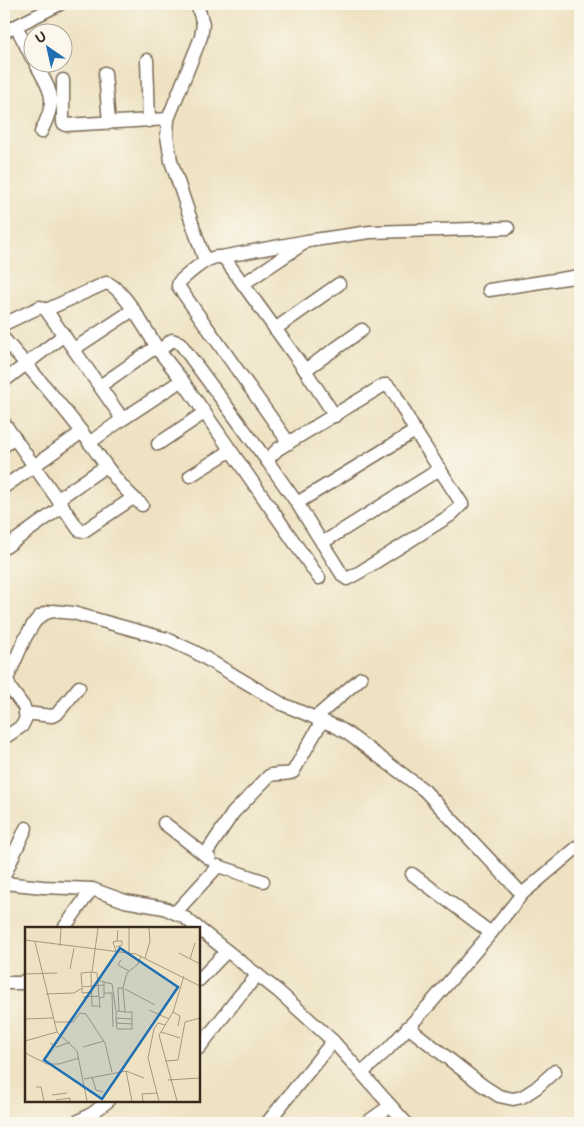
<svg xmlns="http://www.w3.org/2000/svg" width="584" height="1127" font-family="'Balsamiq Sans',sans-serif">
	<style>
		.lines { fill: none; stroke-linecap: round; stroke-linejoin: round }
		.minor-casing { stroke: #7a6a57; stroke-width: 15 }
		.minor { stroke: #fff; stroke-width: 12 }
		.inset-road { fill: none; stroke: #a69880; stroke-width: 1 }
		.view { fill: #1f6fb2; fill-opacity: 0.15; stroke: #1f6fb2; stroke-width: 2.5 }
		.inset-edge { fill: none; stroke: #3b2a1e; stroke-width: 2.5 }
	</style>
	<rect width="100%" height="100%" fill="#fbf7ec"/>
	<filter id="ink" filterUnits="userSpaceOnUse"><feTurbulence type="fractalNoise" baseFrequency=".02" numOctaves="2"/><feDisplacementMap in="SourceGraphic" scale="10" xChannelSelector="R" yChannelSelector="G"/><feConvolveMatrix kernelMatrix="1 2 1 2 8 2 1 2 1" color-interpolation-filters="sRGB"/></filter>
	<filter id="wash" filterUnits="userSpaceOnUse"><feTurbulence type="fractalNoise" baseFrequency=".0096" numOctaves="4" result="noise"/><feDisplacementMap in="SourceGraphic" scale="20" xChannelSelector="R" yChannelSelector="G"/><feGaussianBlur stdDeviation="1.12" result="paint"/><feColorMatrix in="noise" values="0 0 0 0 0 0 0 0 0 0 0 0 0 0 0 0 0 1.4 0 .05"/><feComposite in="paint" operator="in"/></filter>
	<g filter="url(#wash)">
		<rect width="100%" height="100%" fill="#eee2c2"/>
	</g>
	<g filter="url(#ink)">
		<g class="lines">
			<defs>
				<g id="minor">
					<polyline points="197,4 203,24 201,37 168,119 167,136 171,161 205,261"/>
					<polyline points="16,26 32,58"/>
					<polyline points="4,32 60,4"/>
					<polyline points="147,60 149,121"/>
					<path d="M 35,62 C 52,95 58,97 41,132"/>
					<polyline points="105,73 109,123"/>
					<polyline points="63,80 63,123 66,125 168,119"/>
					<polyline points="221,257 307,241 370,232 508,228"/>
					<polyline points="243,284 303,244"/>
					<polyline points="489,290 580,276"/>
					<path d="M 46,310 L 106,283 C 123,286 149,335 159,351 L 172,340 L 180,343 L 268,462"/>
					<polyline points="4,324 40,307 46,310 119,414 120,421 89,443"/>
					<polyline points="275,329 339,284"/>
					<path d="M 4,339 C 30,369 57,399 81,431 C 100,456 117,485 142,505"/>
					<polyline points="74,349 133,310"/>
					<polyline points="305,370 362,330"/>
					<polyline points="4,381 64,335"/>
					<polygon points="384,385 387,385 395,394 415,431 297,503 268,462 270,457 278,449"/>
					<polyline points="100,386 150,351 155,349 159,351 182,380 319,578"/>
					<polyline points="120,421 182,380"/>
					<polyline points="4,423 79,530 84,531 133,498"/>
					<path d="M 289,443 L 178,286 L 179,282 C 189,274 212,250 225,259 L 305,370 L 335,416"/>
					<polyline points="158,444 204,413"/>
					<polyline points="4,446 15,438"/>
					<polyline points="190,476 230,451"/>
					<polyline points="4,487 82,432"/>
					<polyline points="58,499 106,466"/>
					<polyline points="297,503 343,576 347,579 360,572 451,515 462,504 415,431"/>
					<polyline points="322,543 440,469"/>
					<polyline points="6,547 63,506"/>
					<polyline points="25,713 52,716 57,714 79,687"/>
					<polyline points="315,718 361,678"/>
					<polyline points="4,738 22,726 26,718 24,707 10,688 7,679 25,638 34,623 39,617 46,613 53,611 73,613 167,639 195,652 282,704 337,727 347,733 424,790 522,894"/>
					<polyline points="164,823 210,859"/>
					<path d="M 205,855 L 233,813 L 269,776 C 276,772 285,776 293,772 L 322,721"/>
					<polyline points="412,874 491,933"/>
					<polyline points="4,876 26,828"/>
					<polyline points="4,883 43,887 92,889 125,901 164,908 184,917 198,928"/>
					<polyline points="175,913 218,866 263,881"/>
					<polyline points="64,928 92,889"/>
					<polyline points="199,929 278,991 333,1041 406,1123"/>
					<polyline points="199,980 227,951"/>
					<polyline points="4,983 21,983 26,980"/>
					<polyline points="408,1027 482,1085 499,1096 513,1099 522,1097 536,1088 555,1071"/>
					<polyline points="199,1048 240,995 258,975"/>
					<polyline points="362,1073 388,1049 430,1004 491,933 522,894 580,845"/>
					<polyline points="75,1123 93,1113 108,1101"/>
					<polyline points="267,1123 333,1041"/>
					<polyline points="366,1123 390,1106"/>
				</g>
			</defs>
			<!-- minor casing -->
			<use href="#minor" class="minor-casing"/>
			<!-- minor -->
			<use href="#minor" class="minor"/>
		</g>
	</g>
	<!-- overview -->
	<g transform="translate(25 927)">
		<rect width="175" height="175" fill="#eee2c2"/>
		<path class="inset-road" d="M 73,1 L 67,45 L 72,46 L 75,81M 0,13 L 111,27 L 175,59M 10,15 L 32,105 L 52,124 L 62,174M 35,19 L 36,1M 91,20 L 97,18 L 97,14 L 92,14M 91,24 L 88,15 L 92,14 L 93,3M 104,26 L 104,1M 154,26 L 175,37M 120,31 L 125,14 L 124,1M 165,32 L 170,16M 96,33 L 93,38 L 104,44M 45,42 L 49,21M 67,45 L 56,46 L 57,60 L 79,58M 66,46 L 67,79 L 75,79M 0,47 L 32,46M 72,53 L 79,55 L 79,70 L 74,71M 79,55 L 87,57 L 91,84M 57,61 L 57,66 L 67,65M 98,61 L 102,46 L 113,37 L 116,29M 100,62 L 130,78M 79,66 L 87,66 L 88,100M 21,67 L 49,66 L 57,61M 58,70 L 74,69M 124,83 L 144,92M 94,84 L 100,85 L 107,85 L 107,92 L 91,91 L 91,85 L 94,84 L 93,61 L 98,61 L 100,85M 148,85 L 155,89 L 153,99M 91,91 L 92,102 L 107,102 L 107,92M 0,92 L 28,91M 29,95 L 48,95 L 55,86 L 61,87 L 80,116 L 87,145M 91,96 L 107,97M 136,105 L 148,85 L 159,49M 0,114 L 32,105M 25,116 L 32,120 L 45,115M 58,120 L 79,114M 0,126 L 22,137 L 34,137 L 54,131M 140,134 L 153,133 L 160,95 L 175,91M 101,144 L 119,151M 67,150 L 71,163 L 78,165M 59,152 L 101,144 L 107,174M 143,153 L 175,151M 11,160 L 16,160 L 19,174M 27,168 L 42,166M 31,173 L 45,171 L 45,174M 118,174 L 117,167 L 132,166M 134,174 L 123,131 L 129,102 L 133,96 L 140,98M 152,174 L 134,108 L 136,105 L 155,111"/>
		<path class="view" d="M 95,21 L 153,60 L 77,172 L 19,133 Z"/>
		<rect width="175" height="175" class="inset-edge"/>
	</g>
	<!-- margin -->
	<rect width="584" height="1127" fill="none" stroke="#fbf7ec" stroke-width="20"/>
	<!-- north arrow -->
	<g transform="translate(48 48) rotate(326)"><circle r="24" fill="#fbf7ec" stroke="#aea59a"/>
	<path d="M0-4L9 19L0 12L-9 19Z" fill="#1f6fb2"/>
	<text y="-8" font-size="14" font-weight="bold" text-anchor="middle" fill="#3b2a1e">U</text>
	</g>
</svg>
